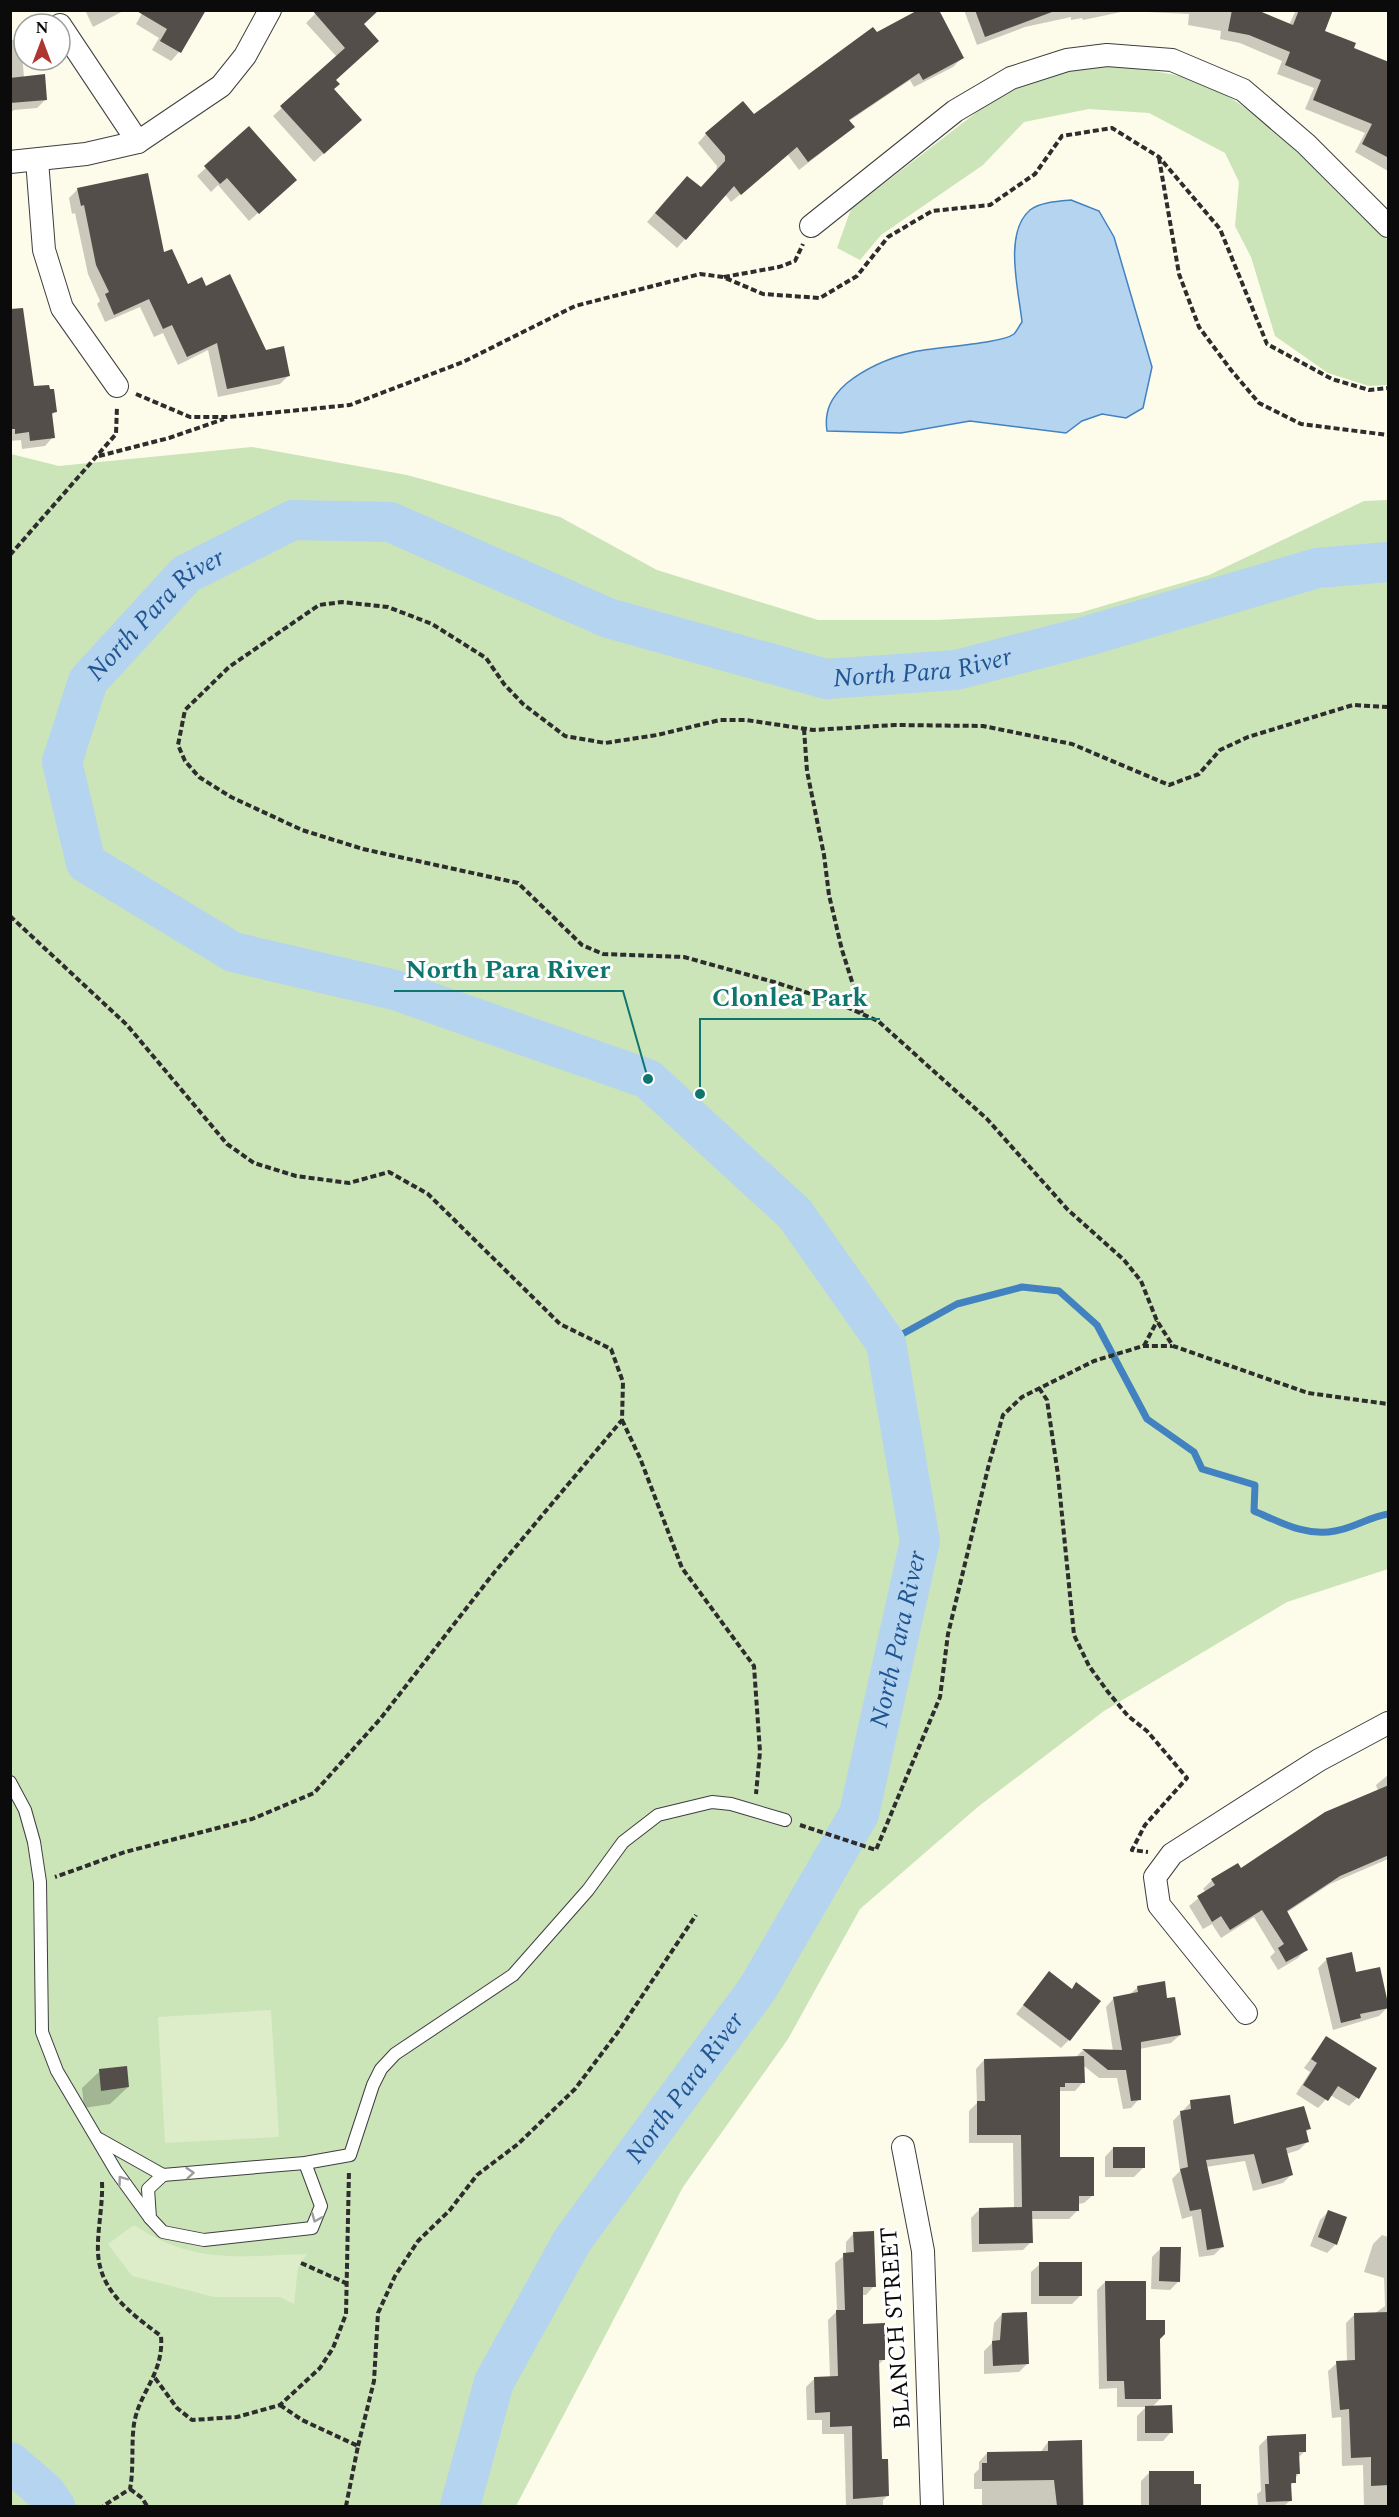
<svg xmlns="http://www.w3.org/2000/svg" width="1399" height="2517" font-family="Spectral,serif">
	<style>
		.green { fill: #cbe4b8 }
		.pitch { fill: #ddecc9 }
		.water { fill: #b5d4f0; stroke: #4282c1; stroke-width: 1.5 }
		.shadow { fill: #0003 }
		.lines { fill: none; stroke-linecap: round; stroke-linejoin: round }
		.stream { stroke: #4282c1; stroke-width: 7 }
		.river { stroke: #b5d4f0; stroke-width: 40 }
		.building { fill: #534e49 }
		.lane-casing { stroke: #3e3e3e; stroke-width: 14 }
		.street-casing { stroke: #3e3e3e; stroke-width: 24 }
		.path { stroke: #2d2d2d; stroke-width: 4; stroke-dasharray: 6 3; stroke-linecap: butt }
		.lane { stroke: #fff; stroke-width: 12 }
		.street { stroke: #fff; stroke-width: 22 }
		.oneway { stroke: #9d9d9d }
		.labels { text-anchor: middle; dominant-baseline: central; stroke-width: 6; stroke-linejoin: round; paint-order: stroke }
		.street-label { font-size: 24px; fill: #0b0b0b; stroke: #fff }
		.water-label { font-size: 26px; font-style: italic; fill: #205592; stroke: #fff }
		.leader { fill: none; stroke: #0f766e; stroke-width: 2 }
		.callout-dot { fill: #0f766e; stroke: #fff; stroke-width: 2 }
		.callout-label { font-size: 26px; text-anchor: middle; font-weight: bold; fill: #0f766e; stroke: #fff; stroke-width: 6; stroke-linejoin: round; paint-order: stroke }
	</style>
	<rect width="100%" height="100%" fill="#fdfceb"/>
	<!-- green -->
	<g class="green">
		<path d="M 1119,66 C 1148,70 1177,73 1204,84 C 1276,116 1327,190 1388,240 L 1388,385 L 1369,386 L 1328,373 L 1275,336 L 1251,257 L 1235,226 L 1239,182 L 1225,153 L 1149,113 L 1089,109 L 1024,122 L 983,165 L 881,235 L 860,260 L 837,248 L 851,209 L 990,102 L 1030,81 L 1077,69 Z"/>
		<polygon points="252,447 407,475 560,517 657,570 818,620 936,620 1079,613 1209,575 1364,501 1388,500 1388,1569 1287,1602 1104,1711 979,1806 860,1909 788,2039 683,2187 516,2506 11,2506 11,454 59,466"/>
	</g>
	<!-- pitch -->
	<g class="pitch">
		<polygon points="271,2010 279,2137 165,2143 158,2017"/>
		<path d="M 134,2225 C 194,2265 239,2256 307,2254 L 298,2268 L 294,2304 L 280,2297 L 214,2297 L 132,2276 L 108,2244 Z"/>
	</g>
	<!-- water -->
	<path class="water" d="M 1071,200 L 1099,211 L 1114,237 L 1152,367 L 1143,408 L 1126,418 L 1102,414 L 1082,421 L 1066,433 L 970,421 L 901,433 L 827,431 C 824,411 831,397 847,383 C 867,367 889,358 913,352 C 934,347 1001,344 1014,334 C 1017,331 1019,326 1022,322 C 1019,292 1003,233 1030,210 C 1040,202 1059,201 1071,200 Z"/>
	<!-- shadow -->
	<g class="shadow">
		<polygon points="85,10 125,10 93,27"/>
		<polygon points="144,10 204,10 179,52 171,61 152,50 159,38 136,24"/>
		<polygon points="319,10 362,24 334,80 333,90 351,129 314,162 273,116 337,57 306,23"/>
		<polygon points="964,10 1259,10 1259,13 1289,25 1296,10 1332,10 1323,32 1388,71 1388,171 1355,152 1365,133 1305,109 1314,88 1277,74 1282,61 1240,43 1220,39 1221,31 1188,25 1189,14 1126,11 1083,20 1082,18 1071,20 1071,17 1025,27 977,45"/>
		<polygon points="877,34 962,58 953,67 914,87 910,80 849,121 844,135 799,170 788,155 731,202 725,194 677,248 647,222 678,186 701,189 716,171 717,166 698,143 706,134 753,116"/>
		<polygon points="21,39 24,78 46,99 37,108 14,110 10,113 10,40"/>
		<polygon points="249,128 286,188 249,221 218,185 211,192 197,176"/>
		<polygon points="78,189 163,255 187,286 205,288 289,375 280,384 218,397 208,350 178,365 163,333 154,337 140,307 105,322 97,304 100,301 88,274 75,213 72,214 69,198"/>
		<polygon points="10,323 33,388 55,412 51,416 53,437 45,446 22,449 21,440 10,441"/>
		<polygon points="1388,1775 1388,1859 1330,1884 1286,1913 1306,1949 1298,1958 1278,1970 1270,1957 1275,1952 1254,1917 1221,1938 1212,1924 1203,1929 1189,1906 1206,1892 1203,1889 1212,1880 1237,1865 1240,1870 1378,1791 1376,1785"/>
		<polygon points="1326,1960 1355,1974 1388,2007 1379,2016 1333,2030 1318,1968"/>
		<polygon points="1049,1973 1071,1990 1077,1984 1069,2040 1061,2048 1016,2014"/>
		<polygon points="1138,1987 1166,2000 1180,2035 1171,2043 1139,2049 1139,2099 1131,2108 1123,2109 1117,2078 1099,2078 1083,2065 1083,2082 1075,2091 1059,2091 1059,2159 1093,2195 1084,2203 1078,2204 1078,2210 1069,2219 1031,2219 1031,2242 1023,2250 972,2252 971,2218 979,2210 1014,2209 1013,2143 969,2143 969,2111 977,2103 976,2069 984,2060 1075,2058 1082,2051 1113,2051 1106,2007 1114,1998 1129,1995"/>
		<polygon points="1326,2038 1357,2098 1349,2106 1330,2095 1318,2108 1296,2094 1310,2072 1304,2068"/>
		<polygon points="100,2071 128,2087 110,2104 84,2108 82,2088"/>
		<polygon points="1191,2102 1233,2126 1309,2129 1305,2133 1307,2142 1299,2150 1286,2154 1292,2174 1283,2183 1253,2191 1245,2161 1206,2167 1223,2246 1214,2255 1199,2257 1192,2216 1182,2219 1172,2179 1180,2171 1173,2121"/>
		<polygon points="1113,2148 1143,2168 1134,2177 1105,2177 1105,2157"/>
		<polygon points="1328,2212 1336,2244 1327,2253 1310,2246 1320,2220"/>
		<polygon points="854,2233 874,2286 866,2295 861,2295 862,2326 884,2359 878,2365 880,2460 887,2496 883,2500 883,2506 846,2506 844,2434 822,2434 822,2420 807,2420 806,2387 815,2378 830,2378 828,2320 837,2311 835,2263 846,2254 846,2242"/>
		<polygon points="1382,2235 1388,2237 1388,2506 1364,2506 1363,2465 1342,2466 1341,2417 1332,2418 1328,2371 1337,2363 1347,2362 1346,2323 1355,2314 1374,2314 1385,2306 1384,2278 1364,2272 1373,2244"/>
		<polygon points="1160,2249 1179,2281 1170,2290 1151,2289 1152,2257"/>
		<polygon points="1040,2264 1081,2295 1072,2304 1031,2304 1031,2272"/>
		<polygon points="1105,2282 1159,2339 1160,2399 1151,2408 1171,2432 1163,2441 1137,2441 1137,2416 1146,2407 1117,2407 1117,2388 1099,2389 1097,2290"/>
		<polygon points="1002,2314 1027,2364 1019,2372 984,2374 984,2351 992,2343 994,2323"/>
		<polygon points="1268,2437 1305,2451 1298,2458 1299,2473 1290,2487 1291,2500 1284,2506 1258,2506 1257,2494 1261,2491 1259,2446"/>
		<polygon points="1048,2442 1081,2442 1084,2506 982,2506 982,2489 974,2489 974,2474 979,2469 979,2462 987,2453 1040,2453"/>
		<polygon points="1149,2473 1200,2486 1200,2506 1141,2506 1141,2481"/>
	</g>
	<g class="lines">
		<!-- stream -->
		<path class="stream" d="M 886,1343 L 957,1304 L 1022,1287 L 1059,1291 L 1097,1325 L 1147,1419 L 1194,1452 L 1202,1469 L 1255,1485 L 1254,1511 C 1280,1522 1306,1537 1335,1531 C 1354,1528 1369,1517 1388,1514"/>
		<!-- river -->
		<g class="river">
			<polyline points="10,2462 45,2492 55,2506"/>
			<path id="s1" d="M 460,2506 L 494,2382 L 572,2241 L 758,1988 L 859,1814 L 920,1541 L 886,1343 L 795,1214 L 648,1079 L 395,990 L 233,952 L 86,863 L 62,762 L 88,681 L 186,574 L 293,520 L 390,522 L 608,618 L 826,679 L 956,670 L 1084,637 L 1317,568 L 1388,562"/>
		</g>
	</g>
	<!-- building -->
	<g class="building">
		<polygon points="135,10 206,10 181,53 160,41 167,29"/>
		<polygon points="312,10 379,10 364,24 379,41 336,80 340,84 334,89 362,120 324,154 280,106 345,48"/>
		<polygon points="918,10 939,10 964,58 923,80 919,73 849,120 855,127 808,162 797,147 741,195 734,186 686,240 655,213 687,176 701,187 725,161 725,156 705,133 743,101 754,114 873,27 877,32"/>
		<polygon points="975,10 1052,10 1052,12 985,37"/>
		<polygon points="1232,10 1257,10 1293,25 1299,10 1333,10 1325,31 1356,43 1354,48 1389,62 1389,158 1362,144 1372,124 1313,100 1321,80 1285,65 1290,52 1249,35 1228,31"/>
		<polygon points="45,74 47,100 10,103 10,78"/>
		<polygon points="249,126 297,180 259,214 227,178 220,184 204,166"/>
		<polygon points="148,173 164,252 172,249 188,284 202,277 206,286 230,274 266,350 284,346 290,376 227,389 217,343 187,357 172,325 163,329 149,299 114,315 105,294 109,292 96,265 84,205 81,206 77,188"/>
		<polygon points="23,308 34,386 49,385 50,389 54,389 57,412 52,413 55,438 30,441 29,432 15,434 15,429 10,429 10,309"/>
		<polygon points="1389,1785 1389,1855 1340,1876 1287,1911 1308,1950 1286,1962 1278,1948 1284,1944 1262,1910 1230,1930 1221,1916 1212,1922 1197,1896 1215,1885 1211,1879 1238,1863 1241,1868 1325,1812"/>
		<polygon points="1352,1952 1356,1972 1380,1967 1389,2008 1360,2014 1361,2018 1341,2023 1326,1958"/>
		<polygon points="1049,1971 1072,1989 1076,1982 1101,2001 1070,2041 1023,2005"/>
		<polygon points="1165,1981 1167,1998 1175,1997 1181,2035 1141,2042 1141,2100 1131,2101 1126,2070 1108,2070 1082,2049 1122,2050 1113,1997 1138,1992 1137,1986"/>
		<polygon points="1326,2036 1377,2068 1359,2099 1338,2086 1328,2101 1303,2085 1317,2063 1311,2059"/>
		<polygon points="1084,2056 1085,2083 1065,2083 1065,2087 1060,2087 1060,2157 1094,2157 1094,2196 1079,2196 1079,2211 1032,2211 1033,2243 979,2244 979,2208 1022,2207 1021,2135 977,2135 977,2101 985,2101 984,2059"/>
		<polygon points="127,2066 129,2087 101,2091 99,2069"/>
		<polygon points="1230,2095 1234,2124 1304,2106 1311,2129 1306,2130 1309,2142 1286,2148 1293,2175 1262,2184 1254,2154 1206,2160 1224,2247 1207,2250 1201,2209 1190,2211 1180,2169 1188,2167 1180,2111 1191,2109 1190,2100"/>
		<rect x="1113" y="2147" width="32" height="21"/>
		<polygon points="1328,2210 1347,2217 1337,2245 1318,2237"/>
		<polygon points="874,2231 876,2287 863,2287 863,2324 885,2323 885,2360 879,2360 882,2459 888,2459 889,2496 853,2499 852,2426 830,2427 830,2412 815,2413 814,2377 838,2376 836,2310 845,2310 843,2253 854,2252 853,2232"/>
		<polygon points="1160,2247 1181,2247 1180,2282 1159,2281"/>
		<rect x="1039" y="2262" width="43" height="34"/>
		<polygon points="1105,2281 1146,2281 1146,2320 1165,2320 1165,2334 1160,2339 1161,2399 1125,2399 1124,2381 1107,2381"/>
		<polygon points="1027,2312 1029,2364 993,2366 992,2341 1000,2340 1002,2313"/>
		<polygon points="1389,2312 1389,2485 1371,2486 1371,2457 1351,2458 1349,2409 1340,2410 1336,2361 1355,2360 1354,2313"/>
		<polygon points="1172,2405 1173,2433 1145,2433 1145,2406"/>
		<polygon points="1306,2434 1306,2452 1299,2452 1300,2474 1296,2474 1296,2483 1291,2483 1292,2501 1266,2502 1265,2484 1269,2484 1267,2436"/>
		<polygon points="1082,2440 1083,2506 1057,2506 1054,2480 982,2481 982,2463 987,2463 987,2452 1048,2451 1048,2441"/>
		<polygon points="1149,2471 1194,2471 1194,2484 1201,2484 1201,2506 1149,2506"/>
	</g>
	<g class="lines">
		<defs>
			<g id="lane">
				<polyline points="10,1782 25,1810 34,1842 40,1882 42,2032 57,2071 116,2171 150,2218"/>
				<polyline points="99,2139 163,2175 305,2163 350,2155 373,2085 381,2069 395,2054 513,1975 588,1890 623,1842 658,1815 712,1802 731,1804 785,1820"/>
				<polyline points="163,2175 148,2189 150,2218 163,2232 204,2240 312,2228 321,2206 305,2163"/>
			</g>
			<g id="street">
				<polyline points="60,25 138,142"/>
				<polyline points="37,160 44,250 62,308 117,386"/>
				<polyline points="10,162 86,154 138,142 221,86 245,56 270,10"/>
				<polyline points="811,226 955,111 1011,78 1067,60 1107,55 1172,60 1243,90 1306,144 1388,226"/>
				<polyline points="1246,2013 1159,1905 1155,1877 1172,1854 1319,1760 1388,1723"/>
				<polyline points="903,2147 923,2251 932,2506"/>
			</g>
		</defs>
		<!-- lane casing -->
		<use href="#lane" class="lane-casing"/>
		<!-- street casing -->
		<use href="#street" class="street-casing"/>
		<!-- path -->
		<g class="path">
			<polyline points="1159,158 1179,274 1199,327 1231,370 1259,403 1301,424 1388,435"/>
			<polyline points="724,277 779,267 795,261 803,244"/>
			<polyline points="136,394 190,417 229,417 350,405 463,362 575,306 700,274 723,277 763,294 820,298 857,276 888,237 932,211 990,205 1035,174 1062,136 1112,128 1159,157 1220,229 1267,344 1332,379 1369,390 1388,388"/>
			<polyline points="99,456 169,438 224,419"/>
			<polyline points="10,555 116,434 117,406"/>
			<polyline points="1388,707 1353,705 1248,737 1220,750 1199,774 1169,785 1072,744 983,726 895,725 813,730 746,720 720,720 657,735 605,743 565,736 523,704 504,684 486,658 432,624 388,607 342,602 319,605 229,667 185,710 178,745 185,761 199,777 231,797 302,830 363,849 518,883 582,945 603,954 684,957 774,982 833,1001 878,1021 987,1119 1068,1210 1124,1260 1141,1281 1157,1321 1173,1346 1308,1393 1388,1404"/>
			<polyline points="804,729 807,771 824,855 829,895 842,950 862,1013"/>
			<polyline points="10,916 127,1025 227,1144 254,1163 296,1176 349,1183 389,1172 428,1194 560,1324 611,1349 623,1382 622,1420 493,1574 381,1718 314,1793 252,1819 125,1852 55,1877"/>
			<polyline points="1144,1346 1157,1321"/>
			<polyline points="1039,1388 1047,1400 1058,1475 1074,1635 1089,1666 1108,1692 1128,1716 1147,1731 1187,1778 1145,1825 1132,1850 1148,1852"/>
			<polyline points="622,1420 640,1458 682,1568 754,1666 760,1752 756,1794"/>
			<polyline points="800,1825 876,1850 940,1697 948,1634 989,1464 1003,1415 1022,1397 1094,1361 1143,1346 1172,1346"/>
			<path d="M 102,2182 C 103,2206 97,2230 98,2253 C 100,2292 132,2314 161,2336 C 164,2374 139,2392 134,2424 C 131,2445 134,2468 130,2489 L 103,2506"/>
			<polyline points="301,2263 348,2284"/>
			<polyline points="155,2378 177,2408 192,2420 237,2417 280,2405 320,2368 333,2348 346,2314 349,2170"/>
			<polyline points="280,2405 302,2420 358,2446 346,2506"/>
			<polyline points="358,2446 374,2381 378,2313 395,2276 418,2241 450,2210 477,2175 518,2144 575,2089 618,2032 696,1915"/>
			<polyline points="130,2489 142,2498 147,2506"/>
		</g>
		<!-- lane -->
		<use href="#lane" class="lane"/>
		<!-- street -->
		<use href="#street" class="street"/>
	</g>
	<!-- one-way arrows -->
	<defs><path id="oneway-chevron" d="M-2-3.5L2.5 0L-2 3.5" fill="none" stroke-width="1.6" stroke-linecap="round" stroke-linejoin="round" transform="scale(1.5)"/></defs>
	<g class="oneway">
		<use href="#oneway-chevron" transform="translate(190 2173) rotate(-5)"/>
		<use href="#oneway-chevron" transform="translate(122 2180) rotate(-126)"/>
		<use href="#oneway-chevron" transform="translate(316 2218) rotate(112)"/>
	</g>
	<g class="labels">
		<!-- street labels -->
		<g class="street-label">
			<text transform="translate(896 2328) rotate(-94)">BLANCH STREET</text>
		</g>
		<!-- water labels -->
		<g class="water-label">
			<text stroke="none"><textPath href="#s1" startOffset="2534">North Para River</textPath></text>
			<text stroke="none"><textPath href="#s1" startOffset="3362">North Para River</textPath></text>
			<text stroke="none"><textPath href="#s1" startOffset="984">North Para River</textPath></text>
			<text stroke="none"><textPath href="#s1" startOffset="480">North Para River</textPath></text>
		</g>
	</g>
	<!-- callouts -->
	<path class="leader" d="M648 1079L623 991H394M700 1094L700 1019H880"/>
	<g class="callout-dot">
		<circle cx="648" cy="1079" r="6"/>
		<circle cx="700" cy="1094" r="6"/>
	</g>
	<g class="callout-label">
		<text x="508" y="978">North Para River</text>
		<text x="790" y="1006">Clonlea Park</text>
	</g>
	<!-- border -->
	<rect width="1399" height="2517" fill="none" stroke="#0b0b0b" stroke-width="24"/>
	<!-- north arrow -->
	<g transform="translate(42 42)"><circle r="28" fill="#ffffff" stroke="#9d9d9d" stroke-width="1.5"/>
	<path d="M0-4.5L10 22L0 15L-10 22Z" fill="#af3630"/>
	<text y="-9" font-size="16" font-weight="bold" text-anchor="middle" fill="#0b0b0b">N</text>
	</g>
</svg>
